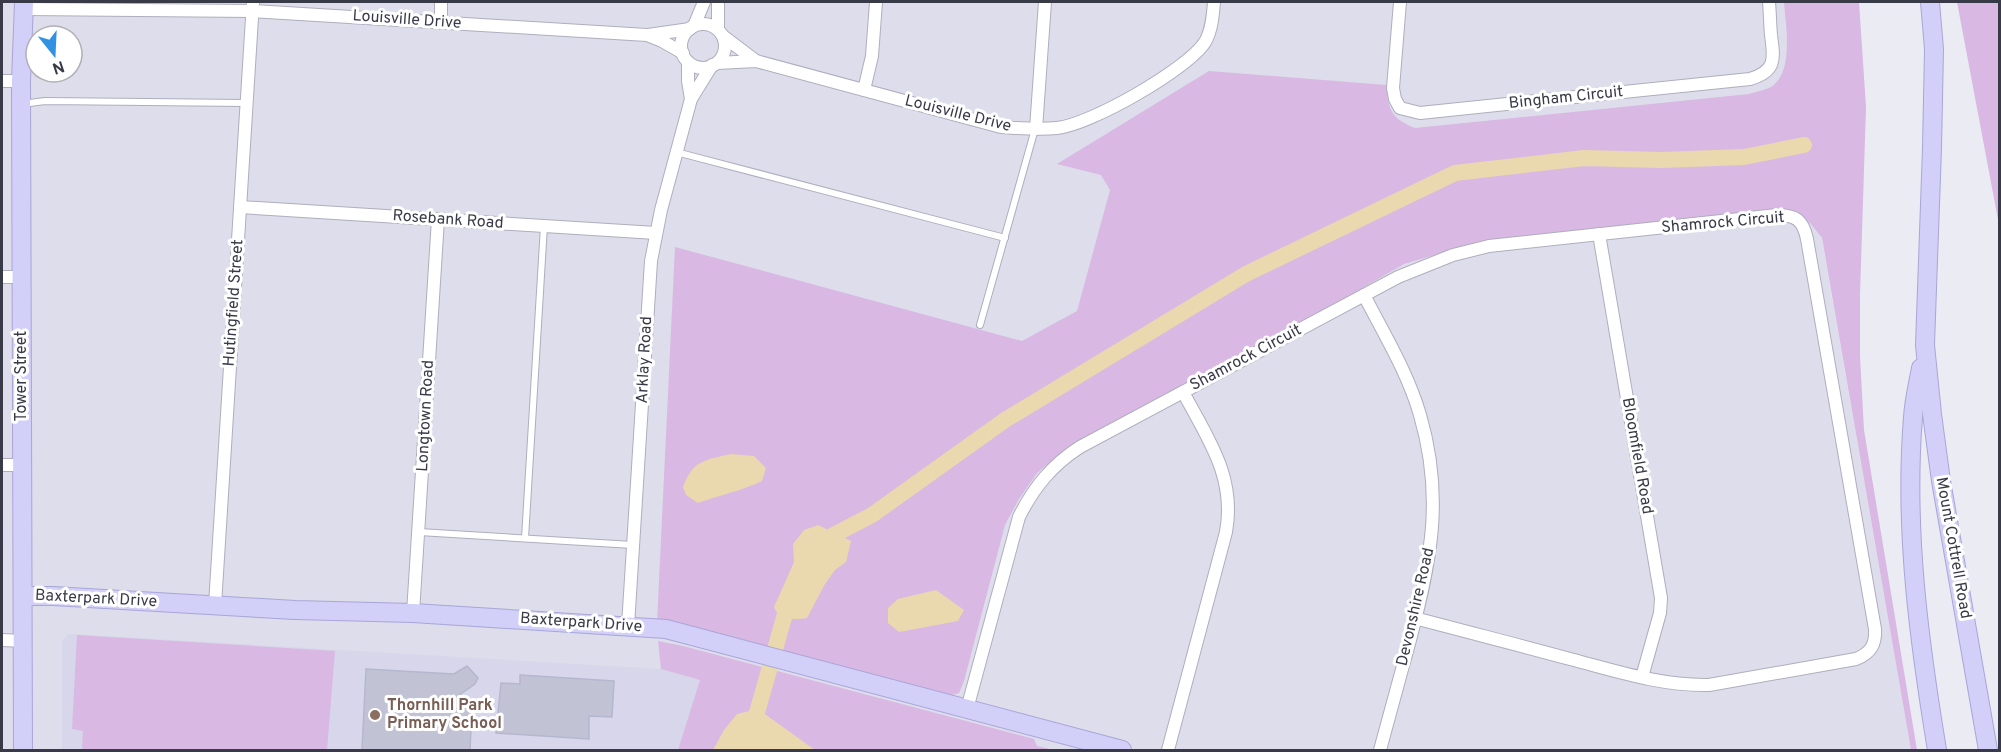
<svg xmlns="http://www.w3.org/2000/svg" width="2001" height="752" font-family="Overpass,sans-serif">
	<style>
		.residential { fill: #ddddeb; fill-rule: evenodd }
		.education { fill: #d7d6eb }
		.green { fill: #d9b8e3 }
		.water { fill: #ead9ae }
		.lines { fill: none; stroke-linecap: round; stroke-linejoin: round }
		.canal { stroke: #ead9ae; stroke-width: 16 }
		.building { fill: #c1c3d4; stroke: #b5b7ce; stroke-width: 1.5 }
		.lane-casing { stroke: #aeaebe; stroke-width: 8 }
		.street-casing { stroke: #aeaebe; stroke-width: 14 }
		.secondary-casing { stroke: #a8a6d7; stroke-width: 20 }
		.lane { stroke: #fff; stroke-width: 6 }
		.street { stroke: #fff; stroke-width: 12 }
		.secondary { stroke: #d2cff9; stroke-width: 18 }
		.education-dot { fill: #8d6e63; stroke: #fff; stroke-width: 2 }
		.labels { text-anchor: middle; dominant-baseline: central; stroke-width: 6; stroke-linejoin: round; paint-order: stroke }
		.street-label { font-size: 16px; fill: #393a47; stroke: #fff }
		.education-label { font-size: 16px; font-weight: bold; fill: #785e54; stroke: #fff; text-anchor: start }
	</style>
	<rect width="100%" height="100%" fill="#ebebf4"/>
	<!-- residential -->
	<path class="residential" d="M 2,2 L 1784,2 L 1786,34 L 1911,750 L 2,750 ZM 36,36 L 72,36 L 72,72 L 36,72 Z"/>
	<!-- education -->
	<polygon class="education" points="69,634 661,669 700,680 678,750 62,750 62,641"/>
	<!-- green -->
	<g class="green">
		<path d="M 1784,2 L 1859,2 L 1866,107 L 1860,295 L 1860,356 L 1864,430 L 1917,750 L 1911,750 L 1822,238 C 1809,220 1801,212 1779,210 L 1486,240 L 1404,264 L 1326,309 L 1069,446 L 1037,473 L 1019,499 L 1005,525 L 964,681 L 959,693 L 945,697 L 657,623 L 675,247 L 1022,341 L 1077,311 L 1110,190 L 1101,175 L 1057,164 L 1209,71 L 1386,85 C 1389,110 1390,118 1415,128 L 1749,94 C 1755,92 1765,90 1771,87 C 1795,71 1785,25 1784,2 Z"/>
		<polygon points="1957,2 1999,2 1999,225"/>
		<polygon points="77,635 335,651 327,750 82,750 83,731 72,729"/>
		<polygon points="658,641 683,646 1034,739 1037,746 1054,750 678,750 700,680 661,669"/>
	</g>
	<!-- water -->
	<g class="water">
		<path d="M 731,454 L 754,456 L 766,468 L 762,481 C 741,491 720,495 698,503 L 686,495 L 683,487 C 693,460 705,460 731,454 Z"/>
		<path d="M 818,525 L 851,541 L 846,562 L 835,570 L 825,584 L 807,618 C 794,620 779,620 774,607 L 794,562 L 793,544 L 804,530 Z"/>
		<polygon points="936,590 964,610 958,621 899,632 888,623 888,608 898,599"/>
		<polygon points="758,709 815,750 713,750 724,730 737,714"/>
	</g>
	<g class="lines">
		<!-- canal -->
		<g class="canal">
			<polyline points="821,549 826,539 872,515 1005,420 1246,274 1455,173 1584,158 1661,160 1744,157 1804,145"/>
			<polyline points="744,750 758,709 787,607 793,597"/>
		</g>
	</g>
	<!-- building -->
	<g class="building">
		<polygon points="467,666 478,678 475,684 442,707 472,708 470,750 362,750 366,669 454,674"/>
		<polygon points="520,675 614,681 612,717 589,716 589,739 496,733 501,683 520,684"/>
	</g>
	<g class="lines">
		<defs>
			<g id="lane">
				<polyline points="22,104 45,101 246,103"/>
				<polyline points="676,152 1005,238"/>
				<polyline points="980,325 1035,129"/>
				<polyline points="419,532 633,545"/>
				<polyline points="525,538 544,226"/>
			</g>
			<g id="street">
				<path d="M 1400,2 L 1393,88 L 1395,99 L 1400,108 L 1420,113 L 1750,79 C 1777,71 1774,58 1771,35 C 1770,24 1770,13 1769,2"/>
				<polyline points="24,9 252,11 647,35 662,41 683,53"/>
				<polyline points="441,22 441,2"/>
				<circle cx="703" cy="46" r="22"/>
				<polyline points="694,26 704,2"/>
				<polyline points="718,29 718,2"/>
				<polyline points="648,35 690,29"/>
				<polyline points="723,36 756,61"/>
				<polyline points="688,62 688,81 691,99"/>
				<path d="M 717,63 L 756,61 L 1001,127 C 1019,128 1038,130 1057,128 C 1090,125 1188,69 1205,42 C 1212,30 1213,14 1214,2"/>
				<polyline points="2,81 21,81"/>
				<polyline points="864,90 872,56 876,2"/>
				<polyline points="1036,129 1045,2"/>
				<polyline points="240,207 656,233"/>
				<polyline points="1599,234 1661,598 1660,613 1642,677"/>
				<polyline points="2,277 22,277"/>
				<path d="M 1364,295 C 1384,334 1408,373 1420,415 C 1444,497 1431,560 1410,640 C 1400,677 1390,714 1380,750"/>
				<polyline points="2,465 23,465"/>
				<polyline points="215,605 253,2"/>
				<polyline points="413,613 438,219"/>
				<polyline points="628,626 651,261 661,210 691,99 712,65"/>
				<polyline points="2,640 24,641"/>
				<path d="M 967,709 L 1019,517 C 1034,487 1052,465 1080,447 L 1398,277 L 1453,255 L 1489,246 L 1777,215 C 1796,215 1803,220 1807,239 L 1875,629 C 1876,644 1871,653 1856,659 L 1709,685 C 1661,686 1616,671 1570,659 C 1519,645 1467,632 1415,618"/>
				<path d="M 1168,750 L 1226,532 C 1236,477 1208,439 1183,392"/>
			</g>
			<g id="secondary">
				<polyline points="1930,2 1934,49 1932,148 1925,345 1932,414 1941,481 1988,750"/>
				<path d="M 1921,368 C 1918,384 1914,401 1913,417 C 1904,529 1919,641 1937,750"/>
				<polyline points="24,596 53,596 295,610 413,613 666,629 1122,750"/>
				<polyline points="23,750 21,81 24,2"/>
			</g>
		</defs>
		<!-- lane casing -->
		<use href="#lane" class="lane-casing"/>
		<!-- street casing -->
		<use href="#street" class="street-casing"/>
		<!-- secondary casing -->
		<use href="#secondary" class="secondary-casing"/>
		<!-- lane -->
		<use href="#lane" class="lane"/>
		<!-- street -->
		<use href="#street" class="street"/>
		<!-- secondary -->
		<use href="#secondary" class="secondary"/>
	</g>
	<!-- markers -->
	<circle class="education-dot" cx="375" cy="715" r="6"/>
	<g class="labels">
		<!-- street labels -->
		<g class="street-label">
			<text transform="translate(407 20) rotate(4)">Louisville Drive</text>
			<text transform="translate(1566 98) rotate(-6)">Bingham Circuit</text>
			<text transform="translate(958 114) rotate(14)">Louisville Drive</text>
			<text transform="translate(448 220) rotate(4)">Rosebank Road</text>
			<text transform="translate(1723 223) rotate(-5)">Shamrock Circuit</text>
			<text transform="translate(234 303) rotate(-86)">Hutingfield Street</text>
			<text transform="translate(1246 358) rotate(-28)">Shamrock Circuit</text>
			<text transform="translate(645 360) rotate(-87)">Arklay Road</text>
			<text transform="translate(22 376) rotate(-90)">Tower Street</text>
			<text transform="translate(426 416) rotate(-87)">Longtown Road</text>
			<text transform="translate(1637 456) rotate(80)">Bloomfield Road</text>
			<text transform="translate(1953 548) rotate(80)">Mount Cottrell Road</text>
			<text transform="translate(96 599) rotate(3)">Baxterpark Drive</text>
			<text transform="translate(1416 607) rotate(-77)">Devonshire Road</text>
			<text transform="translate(581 623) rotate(4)">Baxterpark Drive</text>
		</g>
		<!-- education labels -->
		<g class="education-label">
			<text x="387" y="706">Thornhill Park<tspan x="387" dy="18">Primary School</tspan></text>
		</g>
	</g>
	<!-- border -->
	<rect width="2001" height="752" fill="none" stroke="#393a47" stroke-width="6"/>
	<!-- north arrow -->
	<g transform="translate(54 54) rotate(162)"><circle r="28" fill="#ffffff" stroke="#b0b0b5" stroke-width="1.5"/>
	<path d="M0-4.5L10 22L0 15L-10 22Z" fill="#3192e4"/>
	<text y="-9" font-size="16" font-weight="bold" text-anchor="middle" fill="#393a47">N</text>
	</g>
</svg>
